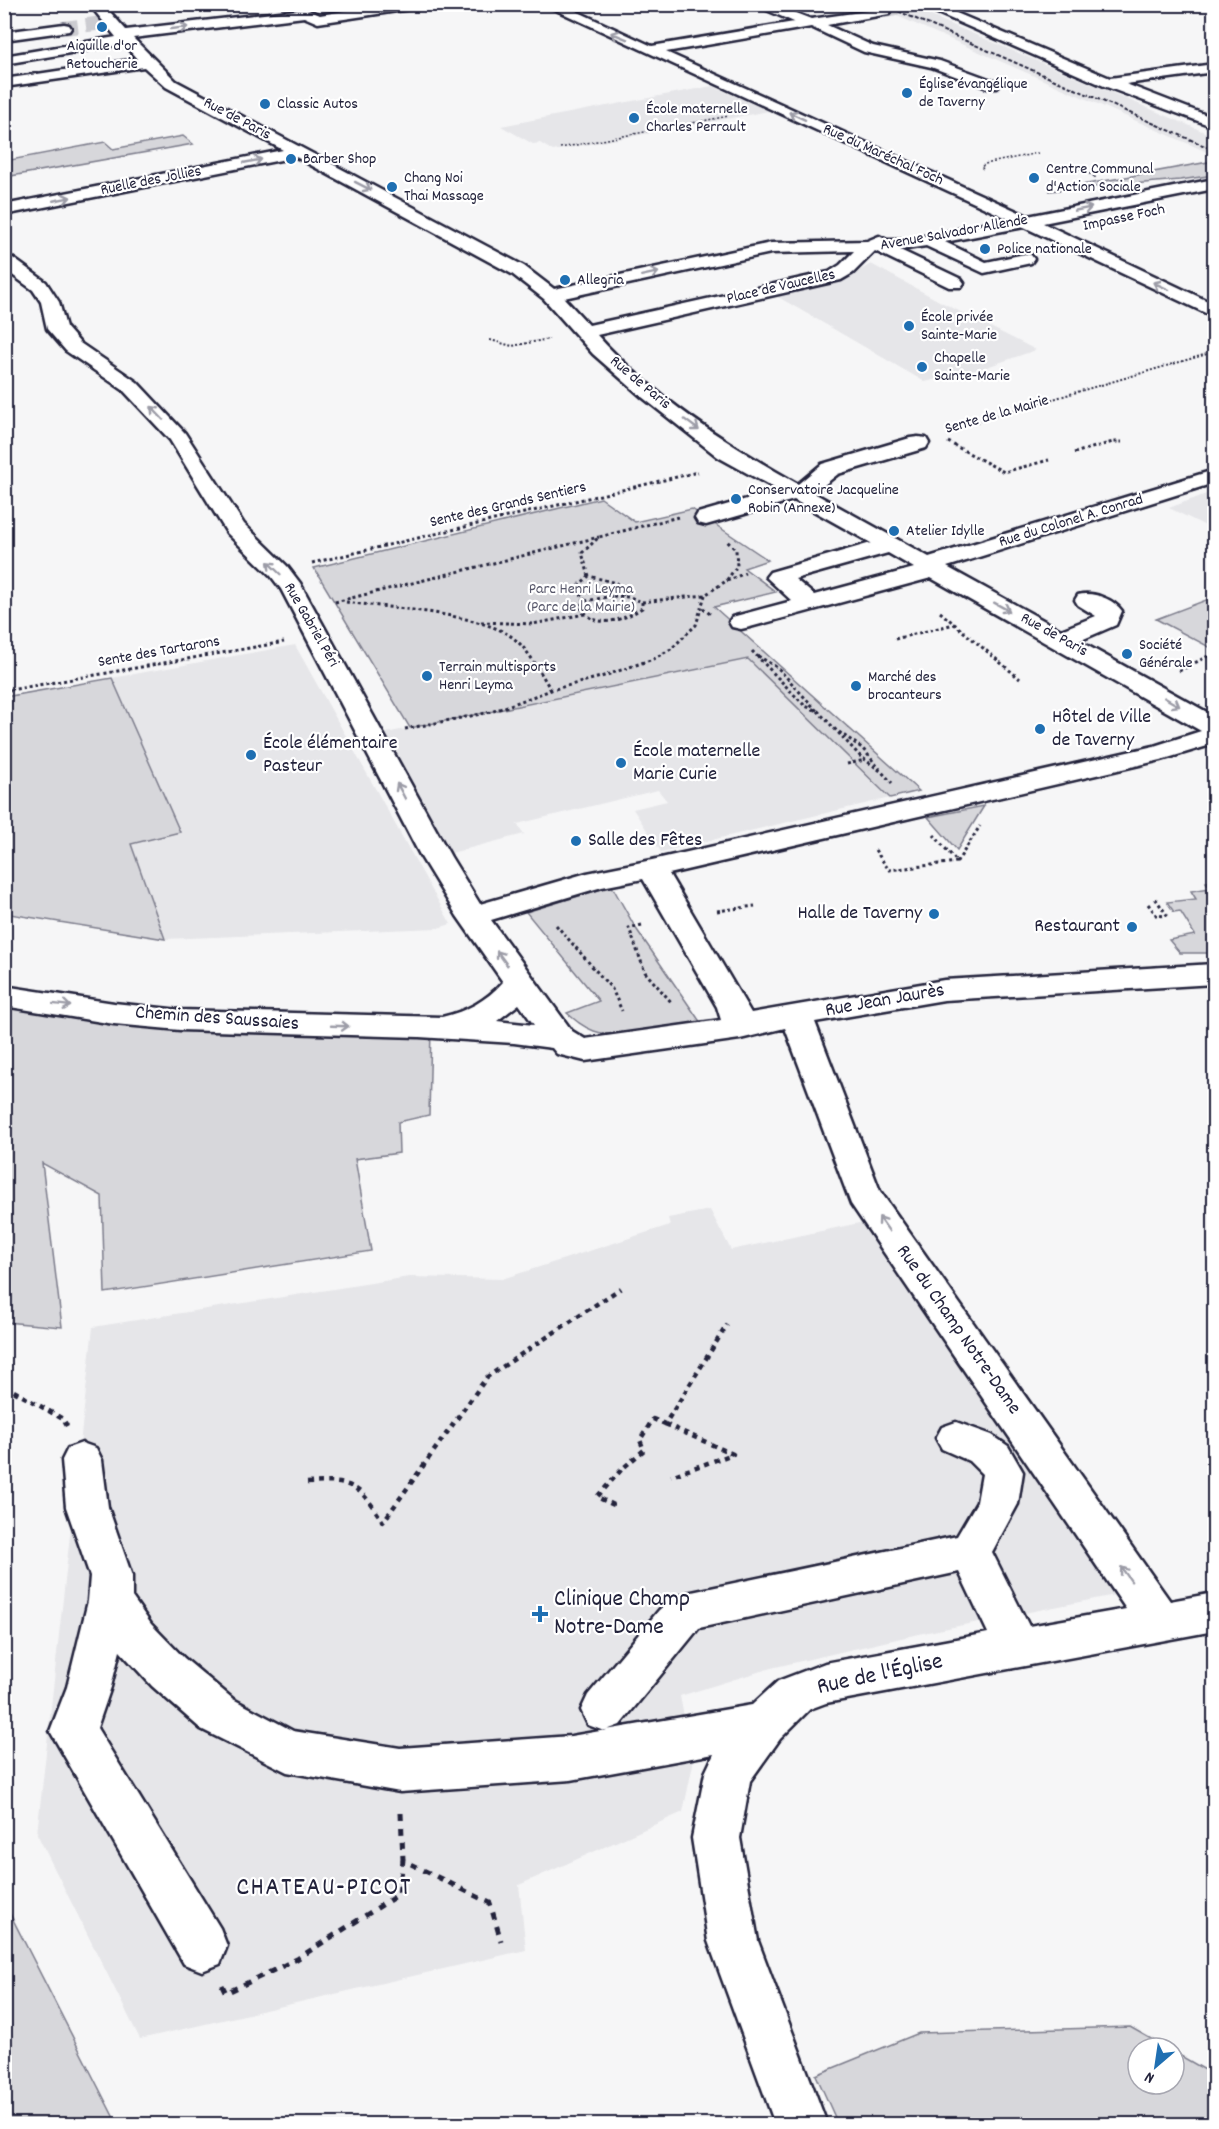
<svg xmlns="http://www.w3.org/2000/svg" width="1219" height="2129" font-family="Dekko,sans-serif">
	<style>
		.built { fill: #e6e6e9 }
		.green { fill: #d7d7db; stroke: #7c7c8b; stroke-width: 1.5 }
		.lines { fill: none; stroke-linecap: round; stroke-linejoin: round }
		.minor-tunnel { stroke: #ccccd1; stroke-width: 14; stroke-dasharray: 14 8; stroke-linecap: butt }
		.minor-casing { stroke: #22223b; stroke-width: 5 }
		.path-far4 { stroke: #22223b; stroke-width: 1.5; stroke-dasharray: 2 2; stroke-linecap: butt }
		.path-far3 { stroke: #22223b; stroke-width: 2; stroke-dasharray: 2 2; stroke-linecap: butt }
		.path-far2 { stroke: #22223b; stroke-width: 3; stroke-dasharray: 3 3; stroke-linecap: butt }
		.path-far1 { stroke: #22223b; stroke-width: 4.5; stroke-dasharray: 5 5; stroke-linecap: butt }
		.path { stroke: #22223b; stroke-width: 5; stroke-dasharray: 7 7; stroke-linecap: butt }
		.minor { fill: #fff; fill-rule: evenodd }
		.rail { stroke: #22223b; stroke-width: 2; stroke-dasharray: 4 2; stroke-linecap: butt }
		.oneway { stroke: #9c9ca7 }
		.poi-dot { fill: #1f6fb2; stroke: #fff; stroke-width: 2 }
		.labels { text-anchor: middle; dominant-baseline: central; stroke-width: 4.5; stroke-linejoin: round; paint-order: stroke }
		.far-poi-label { font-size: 16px; fill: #22223b; stroke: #fff; text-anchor: start }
		.far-street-label { font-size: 16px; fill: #22223b; stroke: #fff }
		.far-park-label { font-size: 16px; fill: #58586b; stroke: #fff }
		.poi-label { font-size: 20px; fill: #22223b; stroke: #fff; text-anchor: start }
		.street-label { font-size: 20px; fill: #22223b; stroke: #fff }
		.near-poi-label { font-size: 24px; fill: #22223b; stroke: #fff; text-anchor: start }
		.near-street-label { font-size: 24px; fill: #22223b; stroke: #fff }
		.near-neighbourhood-label { font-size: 26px; letter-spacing: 1.5px; fill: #22223b; stroke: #fff }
	</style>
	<rect width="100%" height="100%" fill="#f6f6f7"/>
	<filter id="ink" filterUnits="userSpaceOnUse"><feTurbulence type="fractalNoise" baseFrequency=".0167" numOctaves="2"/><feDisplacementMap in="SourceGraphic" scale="12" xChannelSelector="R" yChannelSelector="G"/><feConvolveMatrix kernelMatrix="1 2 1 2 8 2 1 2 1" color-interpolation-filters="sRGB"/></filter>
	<g filter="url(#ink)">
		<!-- built -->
		<g class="built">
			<polygon points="862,5 905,5 1214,136 1214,155 895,15 880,9 874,10"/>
			<polygon points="712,86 769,111 553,151 540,143 533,144 501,126"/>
			<polygon points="871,264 943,303 1036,350 984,368 925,382 773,294 850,276"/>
			<polygon points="1214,491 1214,530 1169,508 1193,499"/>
			<polygon points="295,645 451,924 438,928 165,939 131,843 180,832 112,678"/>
			<polygon points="748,659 890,798 661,852 633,809 667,801 658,790 517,824 524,834 436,857 371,736"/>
			<polygon points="710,1210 731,1250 864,1222 1115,1595 923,1633 771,1668 680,1696 693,1764 683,1812 519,1885 526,1950 140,2039 37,1834 93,1327 409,1277 502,1279 670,1225 668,1218"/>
		</g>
		<!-- green -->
		<g class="green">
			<polygon points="183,136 193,144 5,177 5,161 105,142 113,149"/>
			<polygon points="1214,161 1214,175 1180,180 1049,191"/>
			<polygon points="601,498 635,522 692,509 768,560 744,568 776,592 714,607 919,791 890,798 748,659 410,728 314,568"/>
			<polygon points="1214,597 1214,646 1211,648 1156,619"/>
			<polygon points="112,678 180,832 131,844 165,939 10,914 5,920 5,697"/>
			<polygon points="984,806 957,850 928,817"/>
			<polygon points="1214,881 1214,953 1180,953 1169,940 1195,935 1180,911 1174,912 1167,902 1196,899 1191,891 1210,888 1206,882"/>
			<path d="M 612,886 L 635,927 L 701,1023 C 671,1027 621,1041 594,1031 C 583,1027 575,1020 567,1013 L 599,1001 L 526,912 Z"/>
			<polygon points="4,996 26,1000 431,1029 429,1115 398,1122 399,1153 355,1159 371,1251 105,1293 102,1196 42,1163 62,1327 5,1322"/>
			<polygon points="4,1904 5,1904 117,2124 5,2124"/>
			<polygon points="1130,2027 1167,2048 1138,2048 1138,2084 1174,2084 1174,2052 1214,2075 1214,2124 838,2124 816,2075 919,2033"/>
		</g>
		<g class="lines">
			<!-- minor-tunnel -->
			<g class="minor-tunnel">
				<polyline points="884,11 914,6"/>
				<polyline points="64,28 111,22"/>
			</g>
			<defs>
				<g id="minor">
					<path d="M 89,4 L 103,4 L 126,30 L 306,9 L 320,15 L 388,4 L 423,4 L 417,8 L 318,23 L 304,17 L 133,38 L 176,81 L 524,266 L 554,289 L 771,243 L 867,241 L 879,236 L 887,240 L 905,240 L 1009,219 L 543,4 L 561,4 L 652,46 L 794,22 L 753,4 L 772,4 L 811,19 L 889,8 L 891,11 L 889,14 L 827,25 L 873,46 L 940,61 L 997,82 L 999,85 L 997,88 L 987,88 L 931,67 L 864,52 L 811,27 L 666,52 L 1028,216 L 1214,179 L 1214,189 L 1043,223 L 1214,304 L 1214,317 L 1024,227 L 945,242 L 986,262 L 1025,254 L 1031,255 L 1034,259 L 1031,263 L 984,273 L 926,246 L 900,250 L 961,279 L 964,283 L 961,287 L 949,287 L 875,251 L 853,273 L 841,280 L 597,335 C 652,396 727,444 798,484 L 822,464 L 910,438 L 918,437 L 926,438 L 929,443 L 926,448 L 838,474 L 814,493 L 929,557 L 1214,470 L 1214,483 L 947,567 L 1061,630 L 1096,616 L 1078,605 L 1075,600 L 1078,595 C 1092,591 1114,599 1122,611 L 1116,625 L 1079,641 L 1214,716 L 1214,744 L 1161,760 L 669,874 L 751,1013 L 944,980 L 1214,964 L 1214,984 L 944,1000 L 815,1022 L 880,1191 L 1170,1601 L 1214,1593 L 1214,1631 L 826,1703 L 810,1709 L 780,1739 L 750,1781 L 740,1838 L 758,1941 L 827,2124 L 775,2124 L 708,1941 L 692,1838 L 705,1773 L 714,1754 L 571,1780 L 400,1792 L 287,1772 L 201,1729 L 152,1686 L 120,1651 L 111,1687 L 97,1728 L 220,1928 L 227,1946 L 220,1964 L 202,1971 L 184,1964 L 50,1731 L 67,1687 L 88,1601 L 90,1576 L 66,1507 L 62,1460 L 68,1448 L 82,1443 L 96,1448 L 102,1460 L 108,1507 L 132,1576 L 132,1597 L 151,1624 L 184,1658 L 233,1699 L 293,1731 L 400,1748 L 571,1736 L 752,1705 L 778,1681 L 825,1663 L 988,1633 L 959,1572 L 699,1628 L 620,1725 L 604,1731 L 588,1725 L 581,1710 L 588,1695 L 659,1610 L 672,1599 L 687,1593 L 957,1536 L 977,1502 L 982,1474 L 969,1461 L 942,1449 L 936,1438 L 942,1427 L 956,1422 L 992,1435 L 1008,1446 L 1023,1472 L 1018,1504 L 992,1552 L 1029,1626 L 1126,1609 L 851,1204 L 785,1028 L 740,1039 L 585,1061 L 557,1054 L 552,1048 L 514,1043 L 419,1037 L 180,1030 L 114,1024 L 4,1006 L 4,986 L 114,1003 L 180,1010 L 442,1017 C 467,1011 486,1001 503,982 L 457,916 L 421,857 L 281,589 L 271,576 L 227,533 L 170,440 L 123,390 L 66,351 L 47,329 L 41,302 L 33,290 L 4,269 L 4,255 L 10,256 L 46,282 L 59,302 L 66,327 L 80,343 L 137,382 L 185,433 L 244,524 L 287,566 L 300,583 L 451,857 L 480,904 L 587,873 L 652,860 L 1154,746 L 1201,731 L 931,578 L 750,627 L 741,629 L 732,627 L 729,622 L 732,617 L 792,601 L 766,577 L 770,572 L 871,543 L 794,500 L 706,525 L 698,523 L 695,518 L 698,513 L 778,490 L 718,457 L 642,397 L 593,354 L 544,299 L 512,274 L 296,157 L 4,215 L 4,205 L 283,150 L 166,87 L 144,67 L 4,87 L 4,79 L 137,59 L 124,44 L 4,64 L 4,56 L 116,37 ZM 854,251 L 840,265 L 829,272 L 589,325 L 564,298 L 771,253 ZM 888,553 L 914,568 L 814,595 L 795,579 ZM 643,879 L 717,1007 L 721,1020 L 585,1039 L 572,1031 L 491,920 L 602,887 ZM 519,1004 L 534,1025 L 497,1021 Z"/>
					<polygon points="917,4 935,4 1110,78 1214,64 1214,72 1126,84 1214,118 1214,127 1104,86"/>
					<polygon points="64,24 69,25 71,28 69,31 4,40 4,32"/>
				</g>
			</defs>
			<!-- minor casing -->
			<use href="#minor" class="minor-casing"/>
			<!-- path-far4 -->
			<g class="path-far4">
				<polyline points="560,148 729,116"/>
				<polyline points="1084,168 1079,169 1096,177 1093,177"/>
				<polyline points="983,169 981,167 985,164 1038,153"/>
			</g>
			<!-- path-far3 -->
			<g class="path-far3">
				<polyline points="490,340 512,346 549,339"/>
				<polyline points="1005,413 1214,352"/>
			</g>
			<!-- path-far2 -->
			<g class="path-far2">
				<polyline points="947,430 1011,411"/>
				<polyline points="948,442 1004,472 1049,460"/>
				<polyline points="1074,453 1113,442 1122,442"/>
				<polyline points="312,563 698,472"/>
				<polyline points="589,576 582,553 599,537 678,517"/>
				<polyline points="727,581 745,573"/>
				<path d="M 613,596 L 630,597 L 642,602 L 642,608 C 622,621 594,631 580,606 L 585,601 Z"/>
				<polyline points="585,601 577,587 589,576 616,583 623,596"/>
				<polyline points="335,602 599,537"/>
				<path d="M 346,602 C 388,608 475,613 509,635 C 528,647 539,671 551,690"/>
				<polyline points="642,602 705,595 726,581 737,566 736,550 727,541"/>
				<polyline points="703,608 710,614"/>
				<polyline points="940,612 1020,679"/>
				<polyline points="481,622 533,624 585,614"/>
				<polyline points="895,639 954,624"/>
				<polyline points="752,651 805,706 818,711 860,756 882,772 892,783"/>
				<polyline points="758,656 778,668 817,711"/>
				<polyline points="1179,671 1214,653"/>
				<polyline points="4,691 284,642"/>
				<polyline points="405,729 491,712 551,690 601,677 653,659 671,649 696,625 705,595"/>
				<polyline points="839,732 862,748 880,769"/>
				<polyline points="847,764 865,760"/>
				<polyline points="875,850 889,870 957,862 934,835"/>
				<polyline points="957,862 980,826"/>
				<polyline points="1148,904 1157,916 1167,915 1155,898"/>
				<polyline points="717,911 755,906"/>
				<polyline points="556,925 612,989 622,1011"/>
				<polyline points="642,925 629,928 645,972 672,1003"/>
			</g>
			<!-- path-far1 -->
			<g class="path-far1">
				<polyline points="4,1390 12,1390 63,1419 67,1426"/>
				<polyline points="665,1424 733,1454 671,1476"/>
				<path d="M 307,1483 C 352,1480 359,1484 383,1522 L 487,1377 L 621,1288"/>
				<polyline points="614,1505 597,1497 622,1469 644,1450 640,1440 653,1419 665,1424 727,1325"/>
			</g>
			<!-- path -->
			<g class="path">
				<polyline points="401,1813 403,1860 490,1903 501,1941"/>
				<polyline points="222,1985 226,1993 297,1959 399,1894 403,1860"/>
			</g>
			<!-- minor -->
			<use href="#minor" class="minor"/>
			<!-- rail -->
			<polyline class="rail" points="882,4 1214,150"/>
		</g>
		<!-- one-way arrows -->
		<defs><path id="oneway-shaft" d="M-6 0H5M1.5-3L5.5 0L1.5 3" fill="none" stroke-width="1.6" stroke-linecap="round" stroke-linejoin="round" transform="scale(1.5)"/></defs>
		<g class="oneway">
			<use href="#oneway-shaft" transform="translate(179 28) rotate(-7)"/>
			<use href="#oneway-shaft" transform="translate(619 36) rotate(-158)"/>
			<use href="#oneway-shaft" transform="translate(797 116) rotate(-155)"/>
			<use href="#oneway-shaft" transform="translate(253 161) rotate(-11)"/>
			<use href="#oneway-shaft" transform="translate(363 186) rotate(27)"/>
			<use href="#oneway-shaft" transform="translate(62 199) rotate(-11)"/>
			<use href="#oneway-shaft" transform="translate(1083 209) rotate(-11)"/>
			<use href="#oneway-shaft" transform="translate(650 274) rotate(-12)"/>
			<use href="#oneway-shaft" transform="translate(1161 286) rotate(-155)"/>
			<use href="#oneway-shaft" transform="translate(157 413) rotate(-133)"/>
			<use href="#oneway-shaft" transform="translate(692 425) rotate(37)"/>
			<use href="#oneway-shaft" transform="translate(274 568) rotate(-136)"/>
			<use href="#oneway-shaft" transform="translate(1002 607) rotate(29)"/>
			<use href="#oneway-shaft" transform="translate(1172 702) rotate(30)"/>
			<use href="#oneway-shaft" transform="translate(401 791) rotate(-118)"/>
			<use href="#oneway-shaft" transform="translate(502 958) rotate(-126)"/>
			<use href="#oneway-shaft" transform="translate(62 1005) rotate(7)"/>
			<use href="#oneway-shaft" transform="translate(340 1026) rotate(2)"/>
			<use href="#oneway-shaft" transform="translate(884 1224) rotate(-125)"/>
			<use href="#oneway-shaft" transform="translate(1126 1574) rotate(-125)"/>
		</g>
	</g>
	<!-- markers -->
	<g class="poi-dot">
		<circle cx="102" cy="27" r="6"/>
		<circle cx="907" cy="93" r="6"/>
		<circle cx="265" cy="104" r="6"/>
		<circle cx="634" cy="118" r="6"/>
		<circle cx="291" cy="159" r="6"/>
		<circle cx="1034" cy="178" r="6"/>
		<circle cx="392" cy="187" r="6"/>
		<circle cx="985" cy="249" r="6"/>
		<circle cx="565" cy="280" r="6"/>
		<circle cx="909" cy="326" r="6"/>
		<circle cx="922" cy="367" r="6"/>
		<circle cx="736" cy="499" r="6"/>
		<circle cx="894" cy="531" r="6"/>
		<circle cx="1127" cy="654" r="6"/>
		<circle cx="427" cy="676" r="6"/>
		<circle cx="856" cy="686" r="6"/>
		<circle cx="1040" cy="729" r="6"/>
		<circle cx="251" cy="755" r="6"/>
		<circle cx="621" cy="763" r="6"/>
		<circle cx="576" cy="841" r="6"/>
		<circle cx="934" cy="914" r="6"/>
		<circle cx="1132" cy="927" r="6"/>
		<path d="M537 1605h6v6h6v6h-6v6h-6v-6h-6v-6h6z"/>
	</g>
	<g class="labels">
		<!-- far-poi labels -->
		<g class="far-poi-label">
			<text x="102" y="46" text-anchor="middle">Aiguille d'or<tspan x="102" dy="18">Retoucherie</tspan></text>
			<text x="919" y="84">Église évangélique<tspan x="919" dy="18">de Taverny</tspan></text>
			<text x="277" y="104">Classic Autos</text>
			<text x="646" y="109">École maternelle<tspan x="646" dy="18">Charles Perrault</tspan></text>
			<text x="303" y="159">Barber Shop</text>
			<text x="1046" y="169">Centre Communal<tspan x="1046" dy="18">d'Action Sociale</tspan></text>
			<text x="404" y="178">Chang Noi<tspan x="404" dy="18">Thai Massage</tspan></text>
			<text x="997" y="249">Police nationale</text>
			<text x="577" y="280">Allegria</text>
			<text x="921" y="317">École privée<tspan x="921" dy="18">Sainte-Marie</tspan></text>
			<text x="934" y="358">Chapelle<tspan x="934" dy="18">Sainte-Marie</tspan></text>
			<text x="748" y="490">Conservatoire Jacqueline<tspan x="748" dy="18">Robin (Annexe)</tspan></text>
			<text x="906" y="531">Atelier Idylle</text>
			<text x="1139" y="645">Société<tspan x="1139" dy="18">Générale</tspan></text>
			<text x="439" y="667">Terrain multisports<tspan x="439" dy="18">Henri Leyma</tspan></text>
			<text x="868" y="677">Marché des<tspan x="868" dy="18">brocanteurs</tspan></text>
		</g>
		<!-- far-street labels -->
		<g class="far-street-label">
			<text transform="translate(237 119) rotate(28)">Rue de Paris</text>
			<text transform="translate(883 155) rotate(24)">Rue du Maréchal Foch</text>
			<text transform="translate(151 181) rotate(-11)">Ruelle des Jollies</text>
			<text transform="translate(1124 218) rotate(-12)">Impasse Foch</text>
			<text transform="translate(954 233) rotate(-10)">Avenue Salvador Allende</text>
			<text transform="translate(781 287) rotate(-13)">Place de Vaucelles</text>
			<text transform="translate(640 383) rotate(40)">Rue de Paris</text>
			<text transform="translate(997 415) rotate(-16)">Sente de la Mairie</text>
			<text transform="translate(508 505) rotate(-13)">Sente des Grands Sentiers</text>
			<text transform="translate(1071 521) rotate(-17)">Rue du Colonel A. Conrad</text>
			<text transform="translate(311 625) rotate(60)">Rue Gabriel Péri</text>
			<text transform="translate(1054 635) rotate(29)">Rue de Paris</text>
			<text transform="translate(159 652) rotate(-10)">Sente des Tartarons</text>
		</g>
		<!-- far-park labels -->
		<g class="far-park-label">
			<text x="581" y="589">Parc Henri Leyma<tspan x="581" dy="18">(Parc de la Mairie)</tspan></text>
		</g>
		<!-- poi labels -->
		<g class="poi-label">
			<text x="1052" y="718">Hôtel de Ville<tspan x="1052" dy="23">de Taverny</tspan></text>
			<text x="263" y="744">École élémentaire<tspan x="263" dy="23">Pasteur</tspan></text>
			<text x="633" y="752">École maternelle<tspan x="633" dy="23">Marie Curie</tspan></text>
			<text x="588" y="841">Salle des Fêtes</text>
			<text x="922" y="914" text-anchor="end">Halle de Taverny</text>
			<text x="1120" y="927" text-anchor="end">Restaurant</text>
		</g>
		<!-- street labels -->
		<g class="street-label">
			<text transform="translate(885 1001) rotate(-10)">Rue Jean Jaurès</text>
			<text transform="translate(217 1019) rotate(4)">Chemin des Saussaies</text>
			<text transform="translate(958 1330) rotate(55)">Rue du Champ Notre-Dame</text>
		</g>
		<!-- near-poi labels -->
		<g class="near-poi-label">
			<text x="554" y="1600">Clinique Champ<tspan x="554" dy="28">Notre-Dame</tspan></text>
		</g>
		<!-- near-street labels -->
		<g class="near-street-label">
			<text transform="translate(880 1675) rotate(-12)">Rue de l'Église</text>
		</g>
		<!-- near-neighbourhood labels -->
		<g class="near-neighbourhood-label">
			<text x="324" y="1888">CHATEAU-PICOT</text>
		</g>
	</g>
	<!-- margin -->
	<rect width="1219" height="2129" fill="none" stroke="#fff" stroke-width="24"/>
	<rect x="12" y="12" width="1195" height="2105" fill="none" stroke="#22223b" stroke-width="2" filter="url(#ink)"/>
	<!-- north arrow -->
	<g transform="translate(1156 2066) rotate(209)"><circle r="28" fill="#ffffff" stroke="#a7a7b1" stroke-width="1.5"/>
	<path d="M0-4.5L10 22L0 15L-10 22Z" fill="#1f6fb2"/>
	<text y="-9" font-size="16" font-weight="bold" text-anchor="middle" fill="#22223b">N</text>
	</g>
</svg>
